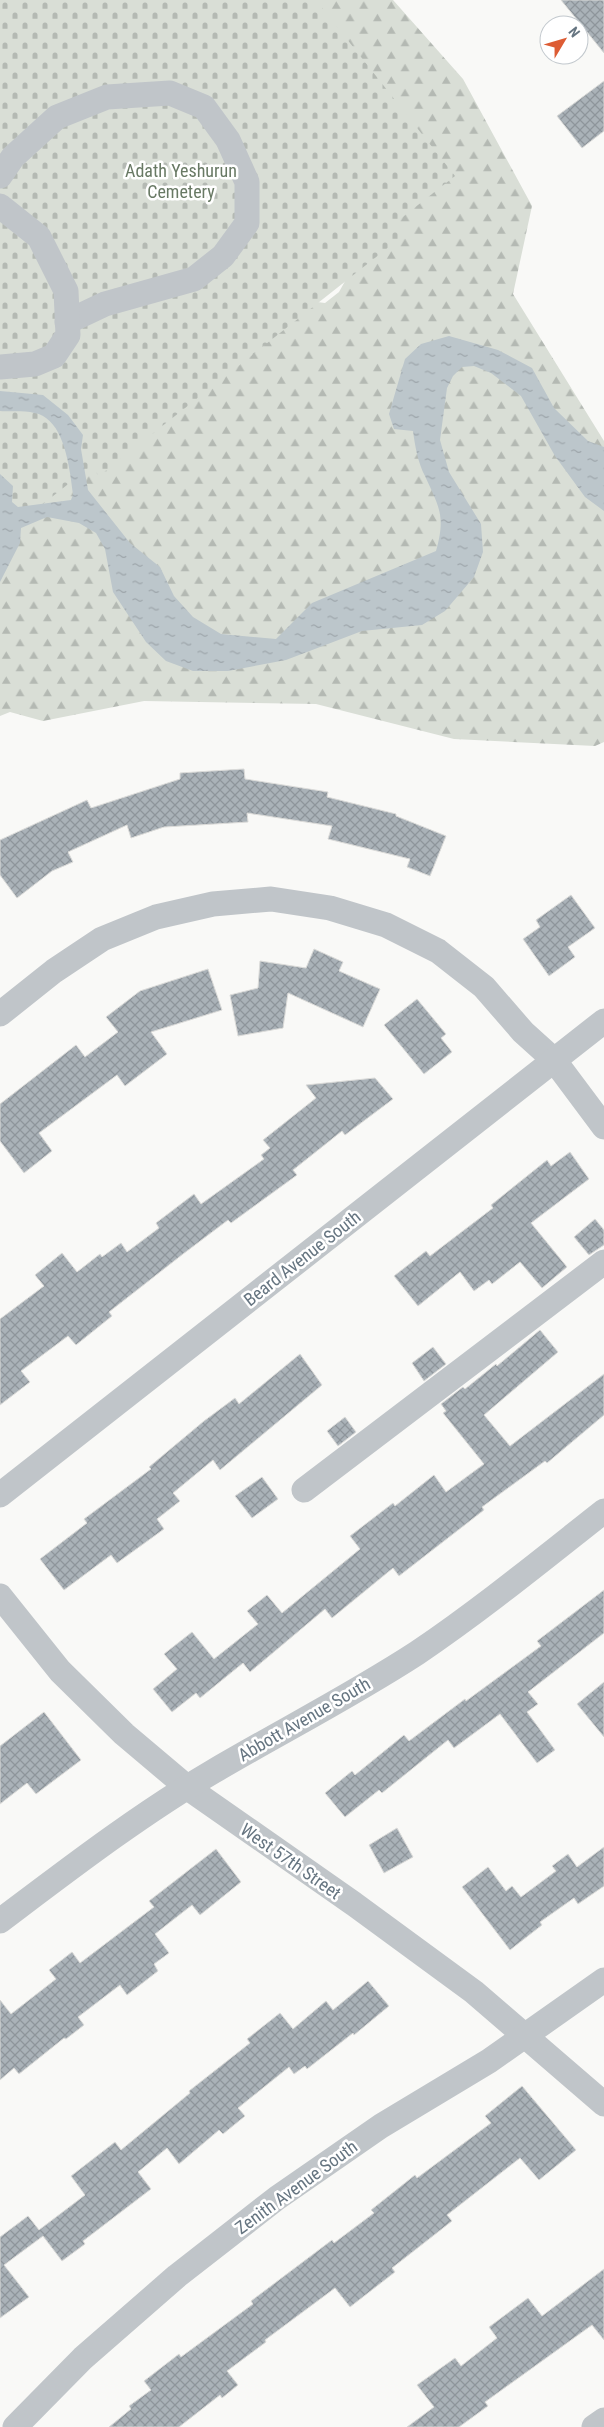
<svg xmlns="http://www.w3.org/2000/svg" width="604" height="2427" font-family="'Roboto Condensed',sans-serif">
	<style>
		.forest { fill: url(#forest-firs) }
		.cemetery { fill: url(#cemetery-stones) }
		.water { fill: url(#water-ripples) }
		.building { fill: url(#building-cross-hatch); stroke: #dbdbd9 }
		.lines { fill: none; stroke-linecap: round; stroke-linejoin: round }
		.minor { stroke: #c0c5c9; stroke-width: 25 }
		.labels { text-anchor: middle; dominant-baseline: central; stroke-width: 5; stroke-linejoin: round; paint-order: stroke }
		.park-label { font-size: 18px; fill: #687964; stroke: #fff }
		.street-label { font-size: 18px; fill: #667581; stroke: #fff }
	</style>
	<defs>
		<pattern id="forest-firs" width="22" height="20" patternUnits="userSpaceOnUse" patternTransform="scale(1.25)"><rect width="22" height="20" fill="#d9ded6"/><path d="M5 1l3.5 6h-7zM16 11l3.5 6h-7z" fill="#b4b9b3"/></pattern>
		<pattern id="cemetery-stones" width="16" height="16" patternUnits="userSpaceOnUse" patternTransform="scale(1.25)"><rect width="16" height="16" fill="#d9ded6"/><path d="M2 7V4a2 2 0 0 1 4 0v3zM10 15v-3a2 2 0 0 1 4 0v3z" fill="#b4b9b3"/></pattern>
		<pattern id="water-ripples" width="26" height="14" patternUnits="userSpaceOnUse" patternTransform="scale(1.25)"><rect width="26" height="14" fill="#bcc6cb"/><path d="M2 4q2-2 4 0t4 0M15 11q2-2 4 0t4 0" fill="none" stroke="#9da5aa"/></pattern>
		<pattern id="building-cross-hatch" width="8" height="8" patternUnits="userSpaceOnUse" patternTransform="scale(1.25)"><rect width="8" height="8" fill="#aab2b8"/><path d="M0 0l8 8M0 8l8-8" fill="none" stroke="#8e959b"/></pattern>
	</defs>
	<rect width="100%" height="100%" fill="#f9f9f7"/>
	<!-- forest -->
	<polygon class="forest" points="290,0 393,0 463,79 532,206 513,294 604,441 604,742 595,746 454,739 316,704 144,701 43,721 10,712 0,716 0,381 255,294 325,303 339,292 363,249"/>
	<!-- cemetery -->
	<polygon class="cemetery" points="0,0 316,0 455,176 395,223 404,235 99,476 91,466 0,538"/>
	<!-- water -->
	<path class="water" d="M 449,336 L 498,350 L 532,368 L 554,408 L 588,441 L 604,447 L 604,511 L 585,497 L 555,456 L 521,396 L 491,373 L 474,366 L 462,367 L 453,376 L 447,388 L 440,440 L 449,472 L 481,524 L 483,552 L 474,577 L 445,611 L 422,625 L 362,631 L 286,660 L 228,671 L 193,671 L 166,661 L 146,642 L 113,592 L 105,549 L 96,533 L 79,523 L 47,517 L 21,528 L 20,543 L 0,582 L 0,474 L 13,486 L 12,502 L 18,507 L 71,500 L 73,494 C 70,472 66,432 46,418 C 35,409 13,412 0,411 L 0,391 L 43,395 L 68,415 L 83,435 L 81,449 L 88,490 L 130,543 L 160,567 L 174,596 L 193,617 L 221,634 L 276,639 L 312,603 L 436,551 C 446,516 439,507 425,476 C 418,463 415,446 413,431 L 394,429 L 389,414 L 405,359 L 421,344 Z"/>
	<!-- building -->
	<g class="building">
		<polygon points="561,0 604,0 604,53"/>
		<polygon points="604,81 604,131 582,148 557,116"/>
		<polygon points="244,769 245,779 328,792 327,797 396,814 396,816 446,836 430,876 407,867 410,859 328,839 332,826 247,813 248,822 164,827 131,838 127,825 68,852 73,862 52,871 17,898 0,875 0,840 87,800 91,808 180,779 180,773"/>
		<polygon points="571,895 595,928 568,947 575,957 549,976 523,939 540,927 536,920"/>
		<polygon points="314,949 343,962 339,971 380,989 363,1027 288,993 283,1028 238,1036 230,995 258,988 260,961 306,968"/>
		<polygon points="208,969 222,1010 151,1032 167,1054 125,1086 117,1075 39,1133 52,1151 24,1173 0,1141 0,1104 76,1045 85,1057 118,1032 106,1017 140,991"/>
		<polygon points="417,999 446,1034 441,1038 452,1052 424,1074 384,1025"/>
		<polygon points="375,1078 393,1099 345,1135 342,1131 293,1170 297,1175 231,1223 228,1220 183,1254 109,1312 112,1316 76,1345 68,1336 21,1371 30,1382 0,1405 0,1319 44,1286 35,1275 62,1253 77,1272 100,1254 102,1257 121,1243 127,1252 159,1228 156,1223 194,1194 201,1204 264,1159 261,1155 270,1148 263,1140 316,1098 306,1085"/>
		<polygon points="570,1152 589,1179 531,1223 567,1267 542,1288 520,1262 492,1284 489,1280 474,1291 460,1272 418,1306 394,1276 426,1251 430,1256 493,1208 491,1205 547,1160 551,1166"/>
		<polygon points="595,1219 604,1230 604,1245 589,1255 574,1237"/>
		<polygon points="540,1330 558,1352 484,1415 510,1446 604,1374 604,1415 547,1463 545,1461 482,1507 484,1510 399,1576 393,1568 332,1618 325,1609 250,1672 243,1663 200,1698 196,1693 172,1712 153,1689 177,1669 164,1654 192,1632 214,1659 258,1624 247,1611 267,1595 282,1613 360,1549 350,1536 393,1503 395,1506 434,1475 446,1492 484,1464 443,1413 446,1411 441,1404 463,1387 465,1389 496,1364 497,1366"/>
		<polygon points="433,1347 446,1364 424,1381 412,1363"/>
		<polygon points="300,1354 322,1385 220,1470 213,1460 173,1493 180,1501 157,1519 164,1529 117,1563 111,1555 64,1590 40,1559 87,1523 84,1519 151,1469 149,1467 204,1421 235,1398 239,1404"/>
		<polygon points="345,1417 356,1432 338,1446 327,1431"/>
		<polygon points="262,1477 278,1499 252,1518 235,1496"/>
		<polygon points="604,1590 604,1633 528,1692 538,1704 527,1712 555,1750 537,1763 500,1714 454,1748 448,1740 382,1793 379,1790 345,1817 325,1793 352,1771 355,1775 404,1735 409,1741 465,1699 466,1701 541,1646 537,1641"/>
		<polygon points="604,1682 604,1737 577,1704"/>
		<polygon points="44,1712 81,1760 36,1794 27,1783 0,1804 0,1746"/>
		<polygon points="397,1828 413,1857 384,1873 369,1845"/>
		<polygon points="604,1847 604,1886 578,1904 574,1898 540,1922 542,1925 510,1950 462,1887 488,1867 506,1891 512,1886 521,1897 556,1871 552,1866 568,1854 577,1867"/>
		<polygon points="216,1849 241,1882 200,1915 192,1905 155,1934 169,1953 154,1964 158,1971 127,1995 120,1985 78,2017 84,2025 66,2039 64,2038 19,2074 14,2068 0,2080 0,2000 11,2014 56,1979 49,1970 72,1952 80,1963 154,1907 149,1901"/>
		<polygon points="368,1981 389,2006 354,2035 353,2033 307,2069 305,2066 294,2074 289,2067 238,2108 245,2116 223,2134 219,2130 179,2164 167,2148 138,2172 151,2189 83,2241 85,2244 62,2261 43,2236 4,2265 29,2297 0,2318 0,2237 28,2216 39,2230 85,2195 71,2176 115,2142 121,2150 190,2093 189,2091 250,2043 247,2039 280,2013 293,2029 326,2001 333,2010"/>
		<polygon points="522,2086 576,2150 539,2180 520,2158 447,2215 452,2221 392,2268 395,2272 350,2307 335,2288 265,2340 266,2342 227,2371 238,2385 222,2398 220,2395 179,2427 109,2427 131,2409 129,2406 151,2390 144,2381 179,2354 181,2357 253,2304 251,2301 332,2240 334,2243 374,2213 371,2210 415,2175 417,2178 491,2123 485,2116"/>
		<polygon points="604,2269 604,2340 592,2325 485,2402 488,2406 459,2427 407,2427 434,2407 417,2385 455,2358 461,2366 497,2338 489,2327 528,2298 542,2316"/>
	</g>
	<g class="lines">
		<!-- minor -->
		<g class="minor">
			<polyline points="0,176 13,157 57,117 107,97 170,93 204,107 228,140 247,182 247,223 223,256 194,279 105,304 67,322"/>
			<polyline points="0,206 39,237 66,291 68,335 54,356 35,364 0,367"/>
			<polyline points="0,1014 54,971 102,939 156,917 213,904 271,899 330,908 386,925 438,951 484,987 523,1032 554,1060 604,1127"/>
			<polyline points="304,1490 604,1262"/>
			<polyline points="0,1495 604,1021"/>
			<polyline points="0,1596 60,1671 124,1734 188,1788 354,1904 474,1992 604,2104"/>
			<path d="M 0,1921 C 69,1869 139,1815 214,1771 C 282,1731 351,1696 417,1653 C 482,1609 543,1559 604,1511"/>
			<polyline points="15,2427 83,2358 177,2276 277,2198 381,2126 489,2061 604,1980"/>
			<polyline points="594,2427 604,2420"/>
		</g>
	</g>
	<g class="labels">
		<!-- park labels -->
		<g class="park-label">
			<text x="181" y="170">Adath Yeshurun<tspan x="181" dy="21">Cemetery</tspan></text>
		</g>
		<!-- street labels -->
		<g class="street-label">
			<text transform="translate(302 1258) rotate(-38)">Beard Avenue South</text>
			<text transform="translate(304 1719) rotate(-30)">Abbott Avenue South</text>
			<text transform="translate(291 1861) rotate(35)">West 57th Street</text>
			<text transform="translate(296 2187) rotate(-36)">Zenith Avenue South</text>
		</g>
	</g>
	<!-- north arrow -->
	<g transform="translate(564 40) rotate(52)"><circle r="24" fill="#ffffff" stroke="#c2c8cd"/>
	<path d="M0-4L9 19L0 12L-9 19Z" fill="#dd5c34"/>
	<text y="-8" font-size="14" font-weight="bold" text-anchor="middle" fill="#667581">N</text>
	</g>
</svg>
